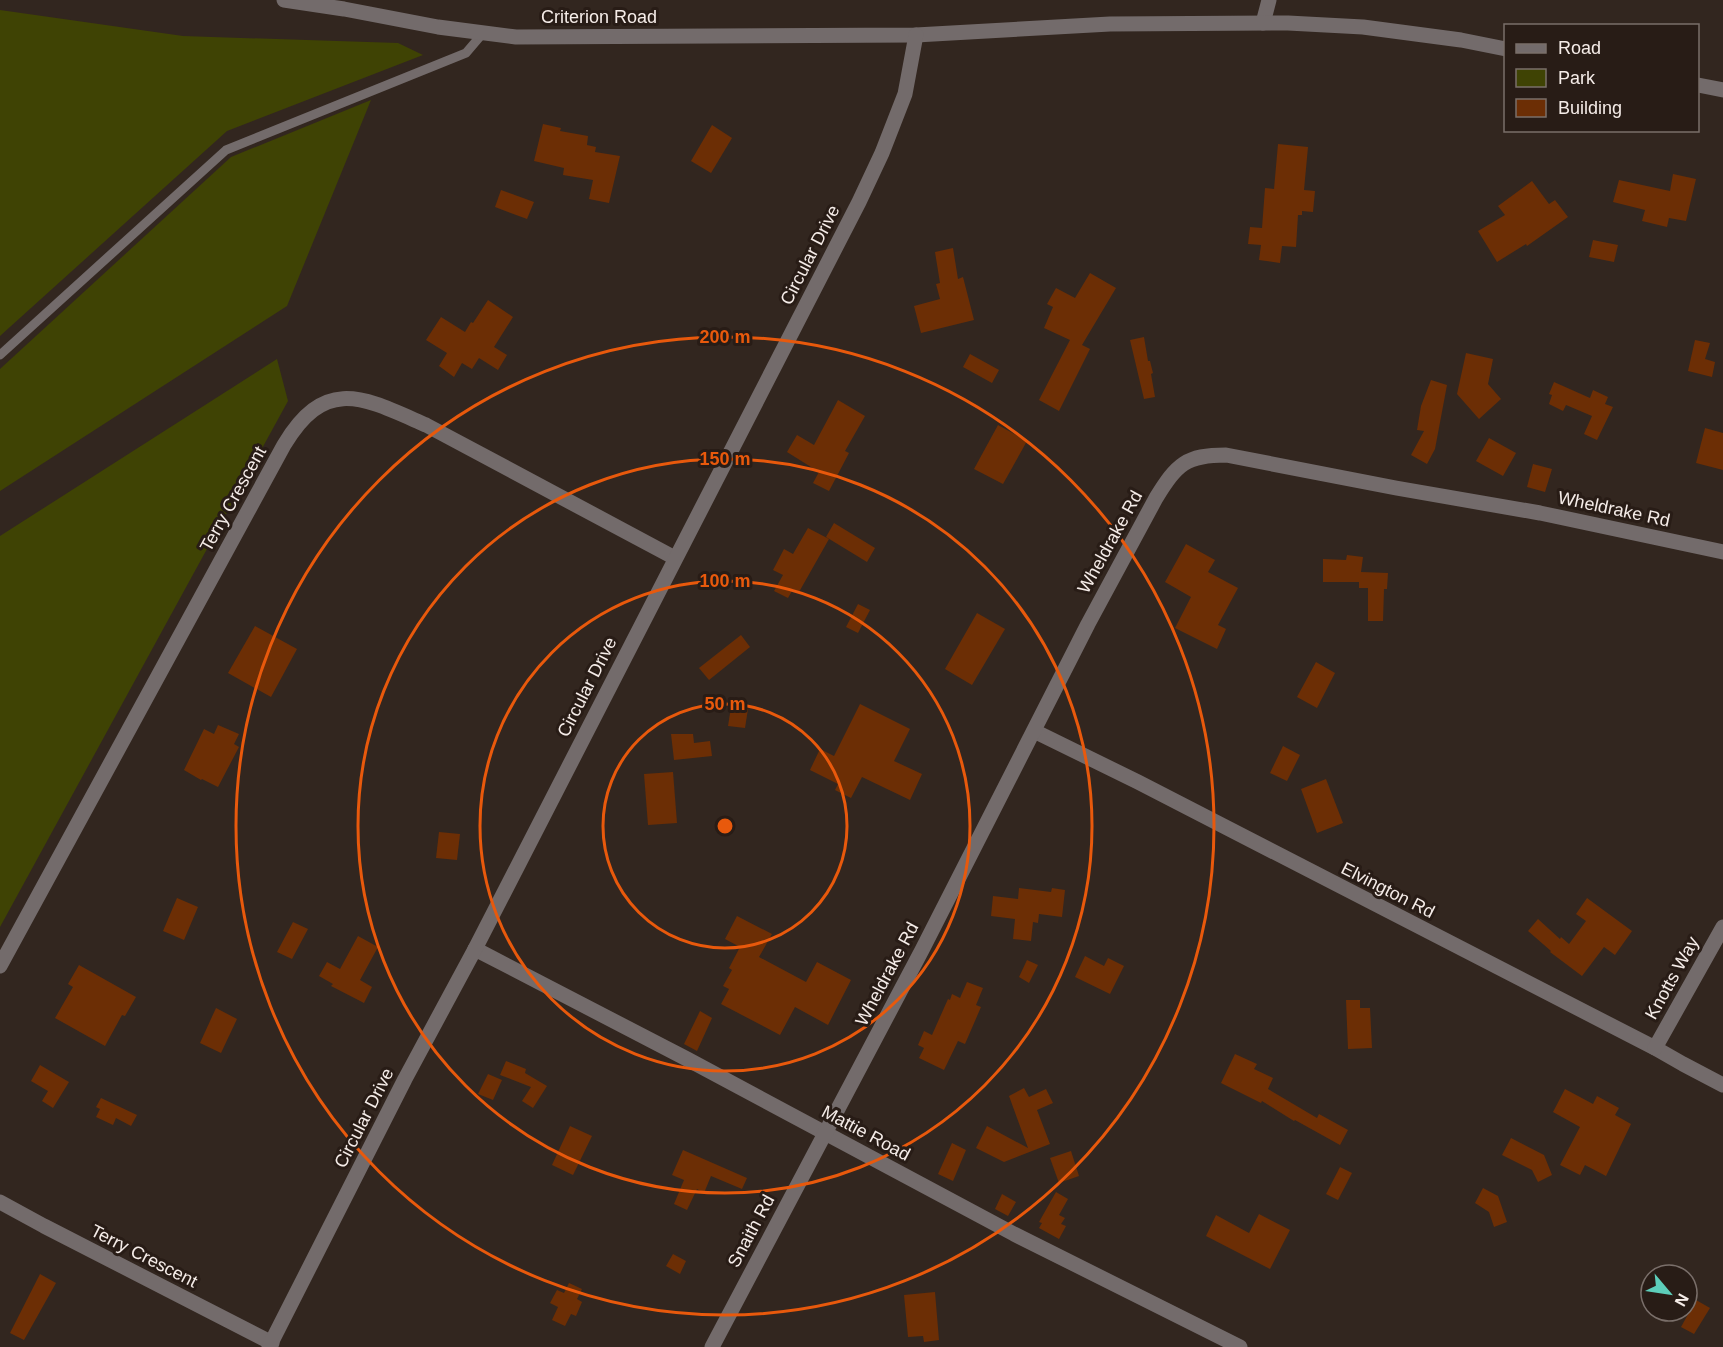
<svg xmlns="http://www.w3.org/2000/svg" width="1723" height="1347" font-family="Helvetica,sans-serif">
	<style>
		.green { fill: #3f4304 }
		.building { fill: #6c2e05 }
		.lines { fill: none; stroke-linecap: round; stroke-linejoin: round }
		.service { stroke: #736b6b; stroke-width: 9 }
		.minor { stroke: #736b6b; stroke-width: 15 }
		.tertiary { stroke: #736b6b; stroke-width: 15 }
		.ring { fill: none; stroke: #e8590c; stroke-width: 3 }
		.labels { text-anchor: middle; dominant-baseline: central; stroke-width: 6; stroke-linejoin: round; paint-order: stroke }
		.street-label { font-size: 18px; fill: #f5ece8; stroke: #281c16 }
		.centre { fill: #e8590c; stroke: #281c16; stroke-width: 3 }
		.ring-label { font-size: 18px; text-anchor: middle; font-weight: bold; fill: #e8590c; stroke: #281c16; stroke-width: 6; stroke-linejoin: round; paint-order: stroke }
	</style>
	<rect width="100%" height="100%" fill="#32261f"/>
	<!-- green -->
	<g class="green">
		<polygon points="0,10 183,36 398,43 423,55 227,131 0,336"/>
		<polygon points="371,100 287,306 0,491 0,369 231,157"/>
		<polygon points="277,359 288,401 0,927 0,536"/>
	</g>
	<!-- building -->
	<g class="building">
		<polygon points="543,124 561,128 560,131 588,136 587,145 596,147 595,152 620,156 609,203 589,199 593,180 563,175 564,168 534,161"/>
		<polygon points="712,125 732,138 711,173 691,161"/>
		<polygon points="1278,144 1308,147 1304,190 1315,191 1313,212 1302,211 1302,215 1298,215 1296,247 1282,246 1280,263 1259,260 1261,245 1248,244 1250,227 1262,228 1265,188 1274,189"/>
		<polygon points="1673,174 1696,179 1686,221 1669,218 1667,227 1642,221 1645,210 1613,202 1619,180 1670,191"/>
		<polygon points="1532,181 1549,204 1555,200 1568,217 1527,246 1526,244 1497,262 1478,231 1505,215 1498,206"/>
		<polygon points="501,190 534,202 527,219 495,207"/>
		<polygon points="1593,240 1618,245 1614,262 1589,257"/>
		<polygon points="953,248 958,279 963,277 974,320 921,333 914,306 940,299 936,284 940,283 935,252"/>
		<polygon points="1090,273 1116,288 1082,345 1090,349 1059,411 1039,400 1070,340 1044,328 1053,307 1047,304 1056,288 1075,298"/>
		<polygon points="488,300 513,317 494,347 507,355 498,370 479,358 472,369 462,363 454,377 439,366 447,353 426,340 441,317 465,332 471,322 473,323"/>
		<polygon points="1144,337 1148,361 1150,361 1153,373 1151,374 1155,397 1144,399 1130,340"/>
		<polygon points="1695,340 1710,343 1705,359 1715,362 1712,377 1688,371"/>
		<polygon points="1466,353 1493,359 1488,384 1501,399 1479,419 1457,394"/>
		<polygon points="970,354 999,370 992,383 963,367"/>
		<polygon points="1431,380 1447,385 1435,449 1427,464 1411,455 1424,431 1417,430 1421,406"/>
		<polygon points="1554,382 1590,398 1593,390 1608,397 1605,404 1613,407 1597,440 1584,434 1592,416 1566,405 1563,411 1549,404 1552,395 1549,394"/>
		<polygon points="838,400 865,416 845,451 849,453 829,491 813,483 819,472 787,452 797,435 814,445"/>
		<polygon points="998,425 1027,441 1003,484 974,469"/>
		<polygon points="1705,428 1723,433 1723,470 1696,463"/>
		<polygon points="1489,438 1516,453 1503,476 1476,461"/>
		<polygon points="1533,464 1552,469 1545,492 1527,487"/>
		<polygon points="834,523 875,548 867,562 826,537"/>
		<polygon points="808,528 829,539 799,592 793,589 788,598 774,591 783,575 773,570 784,549 793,554"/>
		<polygon points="1186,544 1215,560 1208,572 1238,588 1218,625 1226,629 1217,649 1175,628 1191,597 1165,582"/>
		<polygon points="1347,555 1363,557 1361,572 1388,573 1387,589 1384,589 1383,621 1368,621 1368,588 1359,588 1359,582 1323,582 1323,559 1346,560"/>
		<polygon points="858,604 870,610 858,633 846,627"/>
		<polygon points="977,613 1005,629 972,685 945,669"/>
		<polygon points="255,626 297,649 271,697 228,673"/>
		<polygon points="741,635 750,647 709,680 699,668"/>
		<polygon points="1316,662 1335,673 1317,708 1297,697"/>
		<polygon points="860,704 910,729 894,761 922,774 910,800 862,777 851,798 835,790 838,784 810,770 820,749 834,756"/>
		<polygon points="731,707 748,709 745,728 728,726"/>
		<polygon points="218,725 239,734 234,744 239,747 218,787 202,779 201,780 184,770 204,729 214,734"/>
		<polygon points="671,734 693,734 694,743 710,741 712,756 674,760"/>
		<polygon points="1283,746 1300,755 1287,781 1270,773"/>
		<polygon points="673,772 677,823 648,825 644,774"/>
		<polygon points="1326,779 1343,823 1317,833 1301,789"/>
		<polygon points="439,832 460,834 457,860 436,858"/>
		<polygon points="1019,888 1051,892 1052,888 1065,890 1062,917 1039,914 1038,923 1033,922 1031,941 1013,939 1015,919 991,916 993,896 1018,899"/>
		<polygon points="177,898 198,907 184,940 163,931"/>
		<polygon points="1587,898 1632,931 1615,955 1604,947 1582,976 1550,952 1551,951 1528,931 1538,919 1560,939 1561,937 1569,944 1586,921 1576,914"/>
		<polygon points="737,916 772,934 759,957 806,982 817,962 851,980 828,1025 795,1007 780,1035 721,1004 729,989 723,986 732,970 729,968 740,947 725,939"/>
		<polygon points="293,922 308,929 292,959 277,952"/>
		<polygon points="358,936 378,947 360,980 372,987 364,1003 331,986 333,984 319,976 327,962 340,969"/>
		<polygon points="1085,956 1104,966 1108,958 1124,966 1110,994 1075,977"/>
		<polygon points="1027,960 1038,965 1029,983 1019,977"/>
		<polygon points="79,965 136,997 125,1016 122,1015 105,1046 55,1018 73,987 68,984"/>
		<polygon points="967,982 983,988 976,1005 981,1007 965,1044 958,1041 944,1070 919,1058 924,1048 918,1045 924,1031 932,1035 948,999 950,1000 952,994 960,998"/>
		<polygon points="1346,1000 1360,1000 1360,1008 1370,1008 1372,1048 1348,1049"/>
		<polygon points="216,1008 237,1019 221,1053 200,1043"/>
		<polygon points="700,1011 712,1018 697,1051 684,1044"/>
		<polygon points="1235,1054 1257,1064 1254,1069 1273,1078 1268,1089 1317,1118 1319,1114 1348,1130 1340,1145 1295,1120 1294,1121 1262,1101 1261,1103 1221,1083"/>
		<polygon points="506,1061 526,1069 525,1073 547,1086 533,1108 522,1101 531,1087 500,1075"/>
		<polygon points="40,1065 69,1082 53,1108 42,1101 48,1091 31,1081"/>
		<polygon points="488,1074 502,1080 493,1100 478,1094"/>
		<polygon points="1024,1088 1029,1097 1046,1089 1053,1103 1037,1110 1050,1144 1004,1162 976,1148 987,1126 1028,1148 1009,1096"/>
		<polygon points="1565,1089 1593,1104 1597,1096 1619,1108 1615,1115 1631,1124 1606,1176 1585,1165 1580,1175 1560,1165 1580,1127 1553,1112"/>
		<polygon points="101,1098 137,1115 131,1126 116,1118 113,1125 96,1117 100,1109 96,1107"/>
		<polygon points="570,1126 592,1136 573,1175 552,1165"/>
		<polygon points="1511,1138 1544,1155 1552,1175 1538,1182 1532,1170 1502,1155"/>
		<polygon points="952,1143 966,1150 953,1181 938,1174"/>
		<polygon points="683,1150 747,1178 742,1189 711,1176 704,1193 697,1189 687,1210 674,1204 684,1180 672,1175"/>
		<polygon points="1071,1151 1079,1176 1059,1183 1050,1158"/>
		<polygon points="1340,1167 1352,1173 1338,1200 1326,1194"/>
		<polygon points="1483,1188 1498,1196 1507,1222 1494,1227 1489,1212 1475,1203"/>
		<polygon points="1056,1192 1068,1199 1059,1215 1065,1218 1061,1224 1066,1226 1059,1239 1039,1228 1042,1223 1039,1222"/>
		<polygon points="1002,1194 1016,1202 1008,1216 995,1209"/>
		<polygon points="1259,1214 1290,1230 1270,1269 1206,1236 1216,1215 1249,1233"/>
		<polygon points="673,1254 686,1261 680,1274 666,1266"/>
		<polygon points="40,1274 56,1283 24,1340 10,1333"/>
		<polygon points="569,1283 582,1289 577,1299 582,1302 576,1316 571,1314 565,1326 552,1320 558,1307 550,1303 557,1290 564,1293"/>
		<polygon points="935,1292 939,1340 924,1342 923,1336 908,1337 904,1295"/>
		<polygon points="1696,1300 1710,1308 1694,1334 1681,1327"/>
	</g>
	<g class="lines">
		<!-- service -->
		<polyline class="service" points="0,355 226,150 466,53 483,33"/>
		<!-- minor -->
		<g class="minor">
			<polyline points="1263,23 1269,0"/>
			<polyline points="1034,731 1138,782 1655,1048 1683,1064 1723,1085"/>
			<polyline points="475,949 687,1059 1014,1234 1240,1347"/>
			<path d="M 0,966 L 284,445 C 326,375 364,398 426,425 L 675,558"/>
			<polyline points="1655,1048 1723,927"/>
			<polyline points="0,1202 44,1226 272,1343"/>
			<path d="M 712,1347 L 922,950 L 1088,624 L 1156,498 C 1177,464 1186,455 1226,455 L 1396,488 L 1540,513 L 1723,552"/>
		</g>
		<!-- tertiary -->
		<g class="tertiary">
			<polyline points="284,0 344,9 438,27 516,37 916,35 1110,24 1288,23 1363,27 1461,40 1506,49"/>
			<polyline points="1698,85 1723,90"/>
			<polyline points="269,1347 405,1079 475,949 859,202 882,153 905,94 916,35"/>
		</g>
	</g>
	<!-- distance rings -->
	<g class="ring">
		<circle cx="725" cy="826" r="122"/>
		<circle cx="725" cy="826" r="245"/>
		<circle cx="725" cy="826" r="367"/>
		<circle cx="725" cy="826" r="489"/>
	</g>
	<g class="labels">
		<!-- street labels -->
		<g class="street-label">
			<text x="599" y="17">Criterion Road</text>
			<text transform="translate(810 255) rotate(-63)">Circular Drive</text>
			<text transform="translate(233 499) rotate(-61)">Terry Crescent</text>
			<text transform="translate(1614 509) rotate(12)">Wheldrake Rd</text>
			<text transform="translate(1110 542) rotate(-61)">Wheldrake Rd</text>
			<text transform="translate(587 687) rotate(-63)">Circular Drive</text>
			<text transform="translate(1388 890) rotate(27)">Elvington Rd</text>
			<text transform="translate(887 974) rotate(-62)">Wheldrake Rd</text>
			<text transform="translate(1672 978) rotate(-61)">Knotts Way</text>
			<text transform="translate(364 1118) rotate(-63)">Circular Drive</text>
			<text transform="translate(866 1133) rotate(28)">Mattie Road</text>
			<text transform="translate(751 1231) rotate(-62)">Snaith Rd</text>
			<text transform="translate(144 1256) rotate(27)">Terry Crescent</text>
		</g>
	</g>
	<circle cx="725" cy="826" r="9" class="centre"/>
	<g class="ring-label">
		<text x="725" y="343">200 m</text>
		<text x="725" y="465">150 m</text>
		<text x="725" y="587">100 m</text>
		<text x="725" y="710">50 m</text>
	</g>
	<!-- legend -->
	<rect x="1504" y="24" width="195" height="108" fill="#281c16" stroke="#7a6f6a" stroke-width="1.5"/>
	<rect x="1516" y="44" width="30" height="9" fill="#736b6b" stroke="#7a6f6a" stroke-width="1.5"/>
	<text x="1558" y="54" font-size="18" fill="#f5ece8">Road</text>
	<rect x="1516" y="69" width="30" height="18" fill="#3f4304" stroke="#7a6f6a" stroke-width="1.5"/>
	<text x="1558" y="84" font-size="18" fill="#f5ece8">Park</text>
	<rect x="1516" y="99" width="30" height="18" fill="#6c2e05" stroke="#7a6f6a" stroke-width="1.5"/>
	<text x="1558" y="114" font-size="18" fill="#f5ece8">Building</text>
	<!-- north arrow -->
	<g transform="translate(1669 1293) rotate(119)"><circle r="28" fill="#281c16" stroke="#7a6f6a" stroke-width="1.5"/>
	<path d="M0-4.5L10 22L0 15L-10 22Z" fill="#5dceba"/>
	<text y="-9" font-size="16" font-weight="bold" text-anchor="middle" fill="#f5ece8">N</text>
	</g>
</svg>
